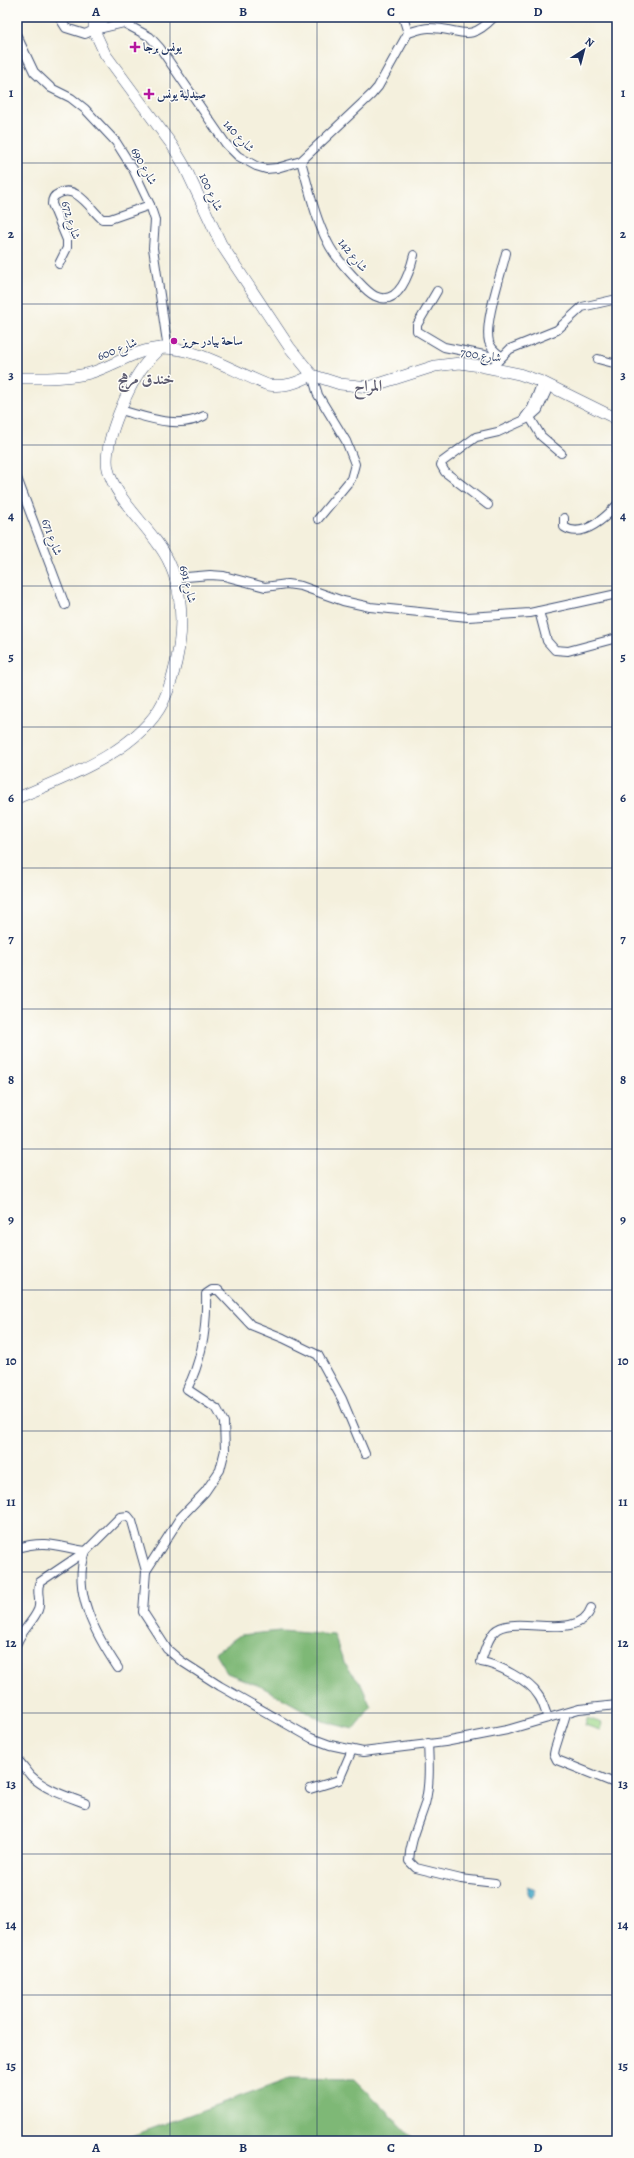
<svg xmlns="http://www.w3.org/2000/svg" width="634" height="2158" font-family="Alegreya,Amiri,serif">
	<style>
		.green { fill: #9ed88a; stroke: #5c8474 }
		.forest { fill: #7eb876; stroke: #4c746a }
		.water { fill: #46a8c6; stroke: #306c92 }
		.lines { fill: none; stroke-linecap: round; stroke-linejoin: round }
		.street-casing { stroke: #3c4c71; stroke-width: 10 }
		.secondary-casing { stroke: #3c4c71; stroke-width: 12 }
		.street { stroke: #fff; stroke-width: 8 }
		.secondary { stroke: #fff; stroke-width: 11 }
		.grid { fill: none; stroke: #1b2f5e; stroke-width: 1; stroke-opacity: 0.55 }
		.poi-dot { fill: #b5179e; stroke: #fdfcf7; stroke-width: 1.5 }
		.labels { text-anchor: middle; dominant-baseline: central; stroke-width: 3; stroke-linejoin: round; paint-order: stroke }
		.poi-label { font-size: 12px; font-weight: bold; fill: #1b2f5e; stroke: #fdfcf7; text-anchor: start }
		.street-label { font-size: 12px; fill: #1b2f5e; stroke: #fdfcf7 }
		.district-label { font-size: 16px; font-weight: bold; fill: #5f5e72; stroke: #fdfcf7 }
		.neatline { fill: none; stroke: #1b2f5e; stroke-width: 1.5 }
		.grid-label { font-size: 13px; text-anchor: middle; font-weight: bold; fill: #1b2f5e }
	</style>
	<rect width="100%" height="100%" fill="#fdfcf7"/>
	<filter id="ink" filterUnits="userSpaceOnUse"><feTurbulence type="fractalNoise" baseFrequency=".025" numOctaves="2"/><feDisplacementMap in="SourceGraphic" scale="8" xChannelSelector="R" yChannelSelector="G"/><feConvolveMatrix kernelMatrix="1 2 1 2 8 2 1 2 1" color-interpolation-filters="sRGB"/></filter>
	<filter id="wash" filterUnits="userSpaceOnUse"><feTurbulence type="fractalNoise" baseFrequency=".012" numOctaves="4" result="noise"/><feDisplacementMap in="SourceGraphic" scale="16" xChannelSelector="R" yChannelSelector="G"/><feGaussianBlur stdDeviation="0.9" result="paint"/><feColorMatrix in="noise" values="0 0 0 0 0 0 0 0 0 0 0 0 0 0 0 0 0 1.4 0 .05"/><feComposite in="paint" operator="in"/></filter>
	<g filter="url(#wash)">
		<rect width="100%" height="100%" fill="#f4f0dd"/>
		<!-- green -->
		<polygon class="green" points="587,1718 602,1723 600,1730 585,1725"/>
		<!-- forest -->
		<g class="forest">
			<polygon points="281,1631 334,1635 344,1663 360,1682 371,1707 353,1729 323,1721 262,1687 227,1673 215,1653 240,1635"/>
			<polygon points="290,2078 355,2079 416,2141 118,2141"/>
		</g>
		<!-- water -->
		<polygon class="water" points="527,1887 536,1890 534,1895 531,1897 527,1893"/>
	</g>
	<g filter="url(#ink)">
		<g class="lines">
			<defs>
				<g id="street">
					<polyline points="59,17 66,28 85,34 94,30 124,23 150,37 160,48 226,144 238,156 256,166 266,169 277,168 301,161 372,94 378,87 408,33 403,17"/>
					<polyline points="94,29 107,17"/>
					<path d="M 408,33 C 415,31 422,28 429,28 C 462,28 467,45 494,17"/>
					<polyline points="17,36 34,72 51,88 71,98 85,109 116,142 133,169 150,205 155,220 153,248 168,349"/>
					<path d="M 301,161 C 309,189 315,218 328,243 C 334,256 345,267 354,277 C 360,283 367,292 375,296 C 399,308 410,271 414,255"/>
					<path d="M 59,264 L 67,248 L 67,240 L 52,204 C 52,199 53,196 58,194 C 76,183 91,210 102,219 L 110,219 L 150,205"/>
					<polyline points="437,291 417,325 417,331 444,347 499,358"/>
					<path d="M 501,356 C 496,352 491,349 489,342 C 484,322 501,275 506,253"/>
					<polyline points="598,359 617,364"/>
					<polyline points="491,368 510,349 557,330 582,307 617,299"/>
					<polyline points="312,375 318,395 346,441 355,464 351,479 318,519"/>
					<path d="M 120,410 C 147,417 177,430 204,416"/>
					<polyline points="528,414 541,436 561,453"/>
					<polyline points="525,417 532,408 542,382"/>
					<polyline points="617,453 617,461"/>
					<polyline points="17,478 65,605"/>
					<polyline points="488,505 445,472 441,465 442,462 476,437 498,432 529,418 538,410 549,386"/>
					<path d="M 564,518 L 564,527 C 582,539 605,518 617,505"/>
					<polyline points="175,578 210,575 224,576 265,587 287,584 301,586 343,601 370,607 468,617 530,613 617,594"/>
					<polyline points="539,611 547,641 555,650 568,651 617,638"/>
					<path d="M 365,1454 L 342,1399 L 318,1355 L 283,1338 L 251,1325 L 218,1290 L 212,1290 L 206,1294 C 207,1327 202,1360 187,1389 L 217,1409 L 224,1422 L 225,1450 L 220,1470 L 205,1492 L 180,1518 L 146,1571 L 143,1612 L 167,1649 L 181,1661 L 220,1686 L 311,1738 L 330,1745 L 363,1752 L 445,1742 L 507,1730 L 579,1709 L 617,1705"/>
					<path d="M 17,1548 C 47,1539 58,1547 86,1551 C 71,1591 96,1635 118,1668"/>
					<path d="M 17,1643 C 22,1630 33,1622 38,1610 C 42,1601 35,1591 40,1582 L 86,1551 L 120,1517 L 128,1516 L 132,1521 L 146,1571"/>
					<polyline points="566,1714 555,1749 554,1754 557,1760 617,1784"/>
					<path d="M 548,1718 C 545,1711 543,1701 538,1695 C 530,1681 497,1664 481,1662 L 482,1658 C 485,1650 488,1639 494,1632 C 512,1612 579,1644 591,1608"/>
					<path d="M 428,1743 C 429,1763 430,1785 425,1804 C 419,1823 410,1841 409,1861 L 416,1868 L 461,1879 L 495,1883"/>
					<path d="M 17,1759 C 22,1764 26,1770 31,1776 C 46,1790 66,1796 85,1803"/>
					<polyline points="310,1789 339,1780 352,1750"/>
				</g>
				<g id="secondary">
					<polyline points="95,17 94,30 105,54 172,145 184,165 221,244 290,348 312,375 340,384 369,387 435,366 460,363 480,366 519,374 542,382 617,419"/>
					<path d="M 17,378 C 41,378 67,379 90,373 C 114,366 136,349 162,348 C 199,348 234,372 268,385 C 286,387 297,383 312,375"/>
					<path d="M 17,798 C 64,778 139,751 163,702 C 171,685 176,666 179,647 C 183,618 182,590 169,562 C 155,531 116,502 108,469 C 102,444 130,382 146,363 C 151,358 156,353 161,348"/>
				</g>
			</defs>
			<!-- street casing -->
			<use href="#street" class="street-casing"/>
			<!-- secondary casing -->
			<use href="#secondary" class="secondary-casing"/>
			<!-- street -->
			<use href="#street" class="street"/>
			<!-- secondary -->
			<use href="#secondary" class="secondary"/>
		</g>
	</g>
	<!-- grid -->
	<path class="grid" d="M 170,17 L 170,2141M 317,17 L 317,2141M 464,17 L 464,2141M 17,163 L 617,163M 17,304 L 617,304M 17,445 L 617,445M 17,586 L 617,586M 17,727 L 617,727M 17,868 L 617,868M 17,1009 L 617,1009M 17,1149 L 617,1149M 17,1290 L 617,1290M 17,1431 L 617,1431M 17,1572 L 617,1572M 17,1713 L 617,1713M 17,1854 L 617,1854M 17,1995 L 617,1995"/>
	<!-- markers -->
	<g class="poi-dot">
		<path d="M133 41h4v4h4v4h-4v4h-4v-4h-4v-4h4z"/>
		<path d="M147 88h4v4h4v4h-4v4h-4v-4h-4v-4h4z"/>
		<circle cx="174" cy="341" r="4"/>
	</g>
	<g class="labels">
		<!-- poi labels -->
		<g class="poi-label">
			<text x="143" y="47">يونس برجا</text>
			<text x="157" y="94">صيدلية يونس</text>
			<text x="182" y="341">ساحة بيادر حريز</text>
		</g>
		<!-- street labels -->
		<g class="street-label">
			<text transform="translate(239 136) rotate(47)">شارع 140</text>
			<text transform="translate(144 166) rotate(61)">شارع 690</text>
			<text transform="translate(211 192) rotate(65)">شارع 100</text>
			<text transform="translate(71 220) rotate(73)">شارع 672</text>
			<text transform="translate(353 255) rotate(51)">شارع 142</text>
			<text transform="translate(117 349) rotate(-22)">شارع 600</text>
			<text transform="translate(481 355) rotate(8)">شارع 700</text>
			<text transform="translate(52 537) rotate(70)">شارع 671</text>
			<text transform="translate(188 584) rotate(76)">شارع 691</text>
		</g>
		<!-- district labels -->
		<g class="district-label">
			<text x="146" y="379">خندق مرهج</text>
			<text x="368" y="386">المراح</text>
		</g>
	</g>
	<!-- margin -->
	<rect width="634" height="2158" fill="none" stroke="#fdfcf7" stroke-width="44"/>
	<!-- north arrow -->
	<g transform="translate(584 50) rotate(36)" stroke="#fdfcf7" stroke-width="3" paint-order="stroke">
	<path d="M0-3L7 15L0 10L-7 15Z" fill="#1b2f5e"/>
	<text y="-6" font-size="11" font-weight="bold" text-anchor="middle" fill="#1b2f5e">N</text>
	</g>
	<rect x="22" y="22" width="590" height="2114" class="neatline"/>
	<g class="grid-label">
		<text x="96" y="16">A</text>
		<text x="243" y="16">B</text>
		<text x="391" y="16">C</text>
		<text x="538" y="16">D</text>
		<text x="11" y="97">1</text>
		<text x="623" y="97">1</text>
		<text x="11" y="238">2</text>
		<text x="623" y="238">2</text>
		<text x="11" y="379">3</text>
		<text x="623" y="379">3</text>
		<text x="11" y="520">4</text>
		<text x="623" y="520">4</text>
		<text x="11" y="661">5</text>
		<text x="623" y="661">5</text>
		<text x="11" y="802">6</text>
		<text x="623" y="802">6</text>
		<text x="11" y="943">7</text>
		<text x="623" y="943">7</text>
		<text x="11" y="1084">8</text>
		<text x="623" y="1084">8</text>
		<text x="11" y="1224">9</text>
		<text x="623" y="1224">9</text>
		<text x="11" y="1365">10</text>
		<text x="623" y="1365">10</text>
		<text x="11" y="1506">11</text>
		<text x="623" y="1506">11</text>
		<text x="11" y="1647">12</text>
		<text x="623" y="1647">12</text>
		<text x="11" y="1788">13</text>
		<text x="623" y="1788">13</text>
		<text x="11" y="1929">14</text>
		<text x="623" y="1929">14</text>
		<text x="11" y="2070">15</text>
		<text x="623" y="2070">15</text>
		<text x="96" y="2152">A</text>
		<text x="243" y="2152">B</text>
		<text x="391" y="2152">C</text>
		<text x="538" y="2152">D</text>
	</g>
</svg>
